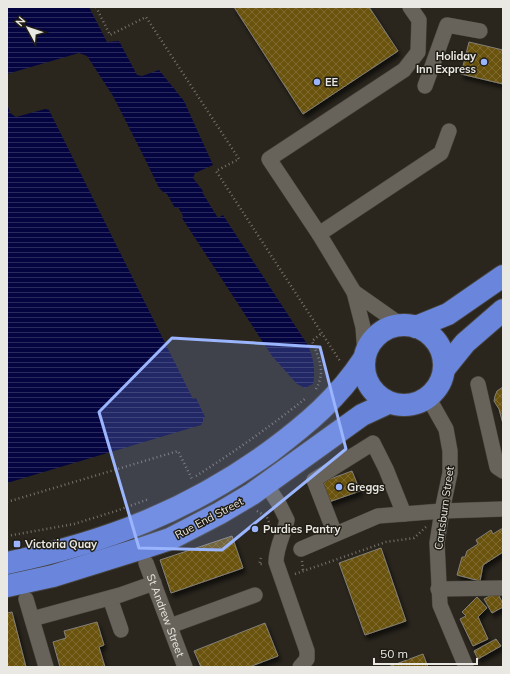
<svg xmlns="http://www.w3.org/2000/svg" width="510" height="674" font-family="Mulish,sans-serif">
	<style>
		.water { fill: url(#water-rules) }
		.building { fill: url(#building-cross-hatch); stroke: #848076; filter: url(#shadow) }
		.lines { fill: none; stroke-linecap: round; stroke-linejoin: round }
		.minor-casing { stroke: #46433d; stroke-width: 16 }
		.highway-casing { stroke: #46433d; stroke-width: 24 }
		.path { stroke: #76726b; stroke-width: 2.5; stroke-dasharray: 1 3; stroke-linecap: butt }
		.minor { stroke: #67635a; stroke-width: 15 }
		.highway { stroke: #6986dc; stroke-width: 22 }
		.marked { fill: #9ab5fd; fill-opacity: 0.2; stroke: #9ab5fd; stroke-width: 3; stroke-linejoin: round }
		.poi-dot { fill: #9ab5fd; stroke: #201d15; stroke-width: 1.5 }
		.labels { text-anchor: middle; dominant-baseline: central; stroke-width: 3; stroke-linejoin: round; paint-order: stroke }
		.poi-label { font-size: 11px; font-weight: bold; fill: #eae8e3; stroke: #201d15; text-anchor: start }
		.street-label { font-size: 11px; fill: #eae8e3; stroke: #201d15 }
	</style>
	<defs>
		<pattern id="water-rules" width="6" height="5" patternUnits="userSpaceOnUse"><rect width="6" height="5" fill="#040440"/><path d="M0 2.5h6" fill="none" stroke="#29295b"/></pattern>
		<pattern id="building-cross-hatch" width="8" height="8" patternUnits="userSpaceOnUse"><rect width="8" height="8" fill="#69520d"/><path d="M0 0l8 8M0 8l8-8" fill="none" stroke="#7f6b30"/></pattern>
		<filter id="shadow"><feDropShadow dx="2.5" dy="4.5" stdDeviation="2" flood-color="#0009"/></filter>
	</defs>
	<rect width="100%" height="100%" fill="#2a261e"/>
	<!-- water -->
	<g class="water">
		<path d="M 7,7 L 89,7 L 107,42 L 119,41 L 137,75 L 142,76 L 159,70 L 184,101 L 213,165 L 195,173 L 193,178 L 203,191 L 202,192 L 218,218 L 223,215 L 307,344 C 313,355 316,371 313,384 L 305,388 L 297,384 L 272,356 L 182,218 L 183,216 L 178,207 L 175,208 L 167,194 L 163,192 L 159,188 L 144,157 L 113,96 L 87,56 L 79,53 L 7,74 Z"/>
		<polygon points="7,103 10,113 16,117 45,109 49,110 193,399 196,398 205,417 203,418 203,422 201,425 7,483"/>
	</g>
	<!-- building -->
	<g class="building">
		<polygon points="234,7 369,7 398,51 303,114"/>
		<polygon points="469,42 503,50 503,84 461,74"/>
		<polygon points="503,387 503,424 499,409 494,401 495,396 497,391"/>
		<polygon points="352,471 360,491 326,503 319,483"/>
		<polygon points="501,529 503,529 503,552 483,565 480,581 457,575 462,557 465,557 467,551 478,544 476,540 491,530 493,534"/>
		<polygon points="232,536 243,568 171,593 160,560"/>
		<polygon points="381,548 406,621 365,635 339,563"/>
		<polygon points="497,592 503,604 503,607 492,613 484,599"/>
		<polygon points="477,597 487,608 478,617 488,639 473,646 460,619 466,616 462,612"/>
		<polygon points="12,612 26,667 7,667 7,613"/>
		<polygon points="97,622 104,645 99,647 105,667 60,667 53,642 66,638 64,631"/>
		<polygon points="265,623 278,656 249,667 201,667 194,651"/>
		<polygon points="496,639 501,646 478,659 474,651"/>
		<polygon points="423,654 428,667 388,667"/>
	</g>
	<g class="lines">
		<defs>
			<g id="minor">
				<polyline points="425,86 447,25 480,31"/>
				<polyline points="319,234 441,153 449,131"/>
				<polyline points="354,292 401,325"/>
				<polyline points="365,353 363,327 354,292 319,234 269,159 404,70 418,52 419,20 410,7"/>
				<polyline points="478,384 497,467 503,471"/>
				<polyline points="428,397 446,429 450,451 450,473 442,511 437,543 440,605 466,667"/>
				<path d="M 266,484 L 279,504 L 287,520 C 284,534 276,547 276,562 L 307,651 L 307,659 L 300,667"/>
				<polyline points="335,534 314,480 373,443 386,469 404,514"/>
				<polyline points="301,549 378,516 442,511 503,509"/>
				<path id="s1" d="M 146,563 L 185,667"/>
				<polyline points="438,589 503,588"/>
				<polyline points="110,598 121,630"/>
				<polyline points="26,599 46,667"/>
				<polyline points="32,619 120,595 154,583"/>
				<polyline points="170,626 255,595"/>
			</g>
			<g id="highway">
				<circle cx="404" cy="365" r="40"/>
				<polyline points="416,327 448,314 503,276"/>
				<polyline points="444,369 465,343 503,310"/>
				<path d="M 7,563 C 107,542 188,511 271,451 C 307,424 338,398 363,360"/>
				<polyline points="7,586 53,576 146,547 170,539 220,513 252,494 362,415 388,403"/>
			</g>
		</defs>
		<!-- minor casing -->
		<use href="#minor" class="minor-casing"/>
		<!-- highway casing -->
		<use href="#highway" class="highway-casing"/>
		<!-- path -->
		<g class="path">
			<polyline points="96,7 110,35 146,17 239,159 216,171 340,361"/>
			<path d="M 316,389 C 326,371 319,359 312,341 L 322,333"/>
			<path d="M 196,476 C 234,452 271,426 306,398"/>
			<polyline points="7,502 178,451 193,481"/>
			<polyline points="257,511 267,517 270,525"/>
			<polyline points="7,536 74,524 116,511 149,499"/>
			<polyline points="261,558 259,564 263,564"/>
			<polyline points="302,561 303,570"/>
			<polyline points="295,574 386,542 414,538 426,527"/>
		</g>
		<!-- minor -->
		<use href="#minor" class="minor"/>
		<!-- highway -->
		<use href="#highway" class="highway"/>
	</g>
	<!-- marked area -->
	<path class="marked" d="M 172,338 L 320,347 L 346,449 L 222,550 L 139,548 L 99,412 Z"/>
	<!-- markers -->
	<g class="poi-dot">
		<circle cx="484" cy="62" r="4"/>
		<circle cx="317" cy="82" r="4"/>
		<circle cx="339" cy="487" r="4"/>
		<circle cx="255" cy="529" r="4"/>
		<rect x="13" y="540" width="8" height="8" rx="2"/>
	</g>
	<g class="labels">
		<!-- poi labels -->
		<g class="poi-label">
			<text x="476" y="56" text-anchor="end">Holiday<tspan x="476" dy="13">Inn Express</tspan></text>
			<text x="325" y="82">EE</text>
			<text x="347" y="487">Greggs</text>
			<text x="263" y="529">Purdies Pantry</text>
			<text x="25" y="544">Victoria Quay</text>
		</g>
		<!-- street labels -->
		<g class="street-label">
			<text transform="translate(444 508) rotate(-82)">Cartsburn Street</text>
			<text transform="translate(209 518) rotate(-28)">Rue End Street</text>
			<text stroke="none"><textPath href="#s1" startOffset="56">St Andrew Street</textPath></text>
		</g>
	</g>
	<!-- border -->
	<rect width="510" height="674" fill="none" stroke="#eae8e3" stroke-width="16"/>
	<!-- north arrow -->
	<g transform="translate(28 28) rotate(310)" stroke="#201d15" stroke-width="3" paint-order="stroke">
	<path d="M0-3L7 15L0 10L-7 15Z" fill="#eae8e3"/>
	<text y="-6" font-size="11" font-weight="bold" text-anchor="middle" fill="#eae8e3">N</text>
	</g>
	<!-- scale -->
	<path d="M374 658v6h103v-6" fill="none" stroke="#eae8e3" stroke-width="2"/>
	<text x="380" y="658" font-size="12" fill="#eae8e3" stroke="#201d15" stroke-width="3" paint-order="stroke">50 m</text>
</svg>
